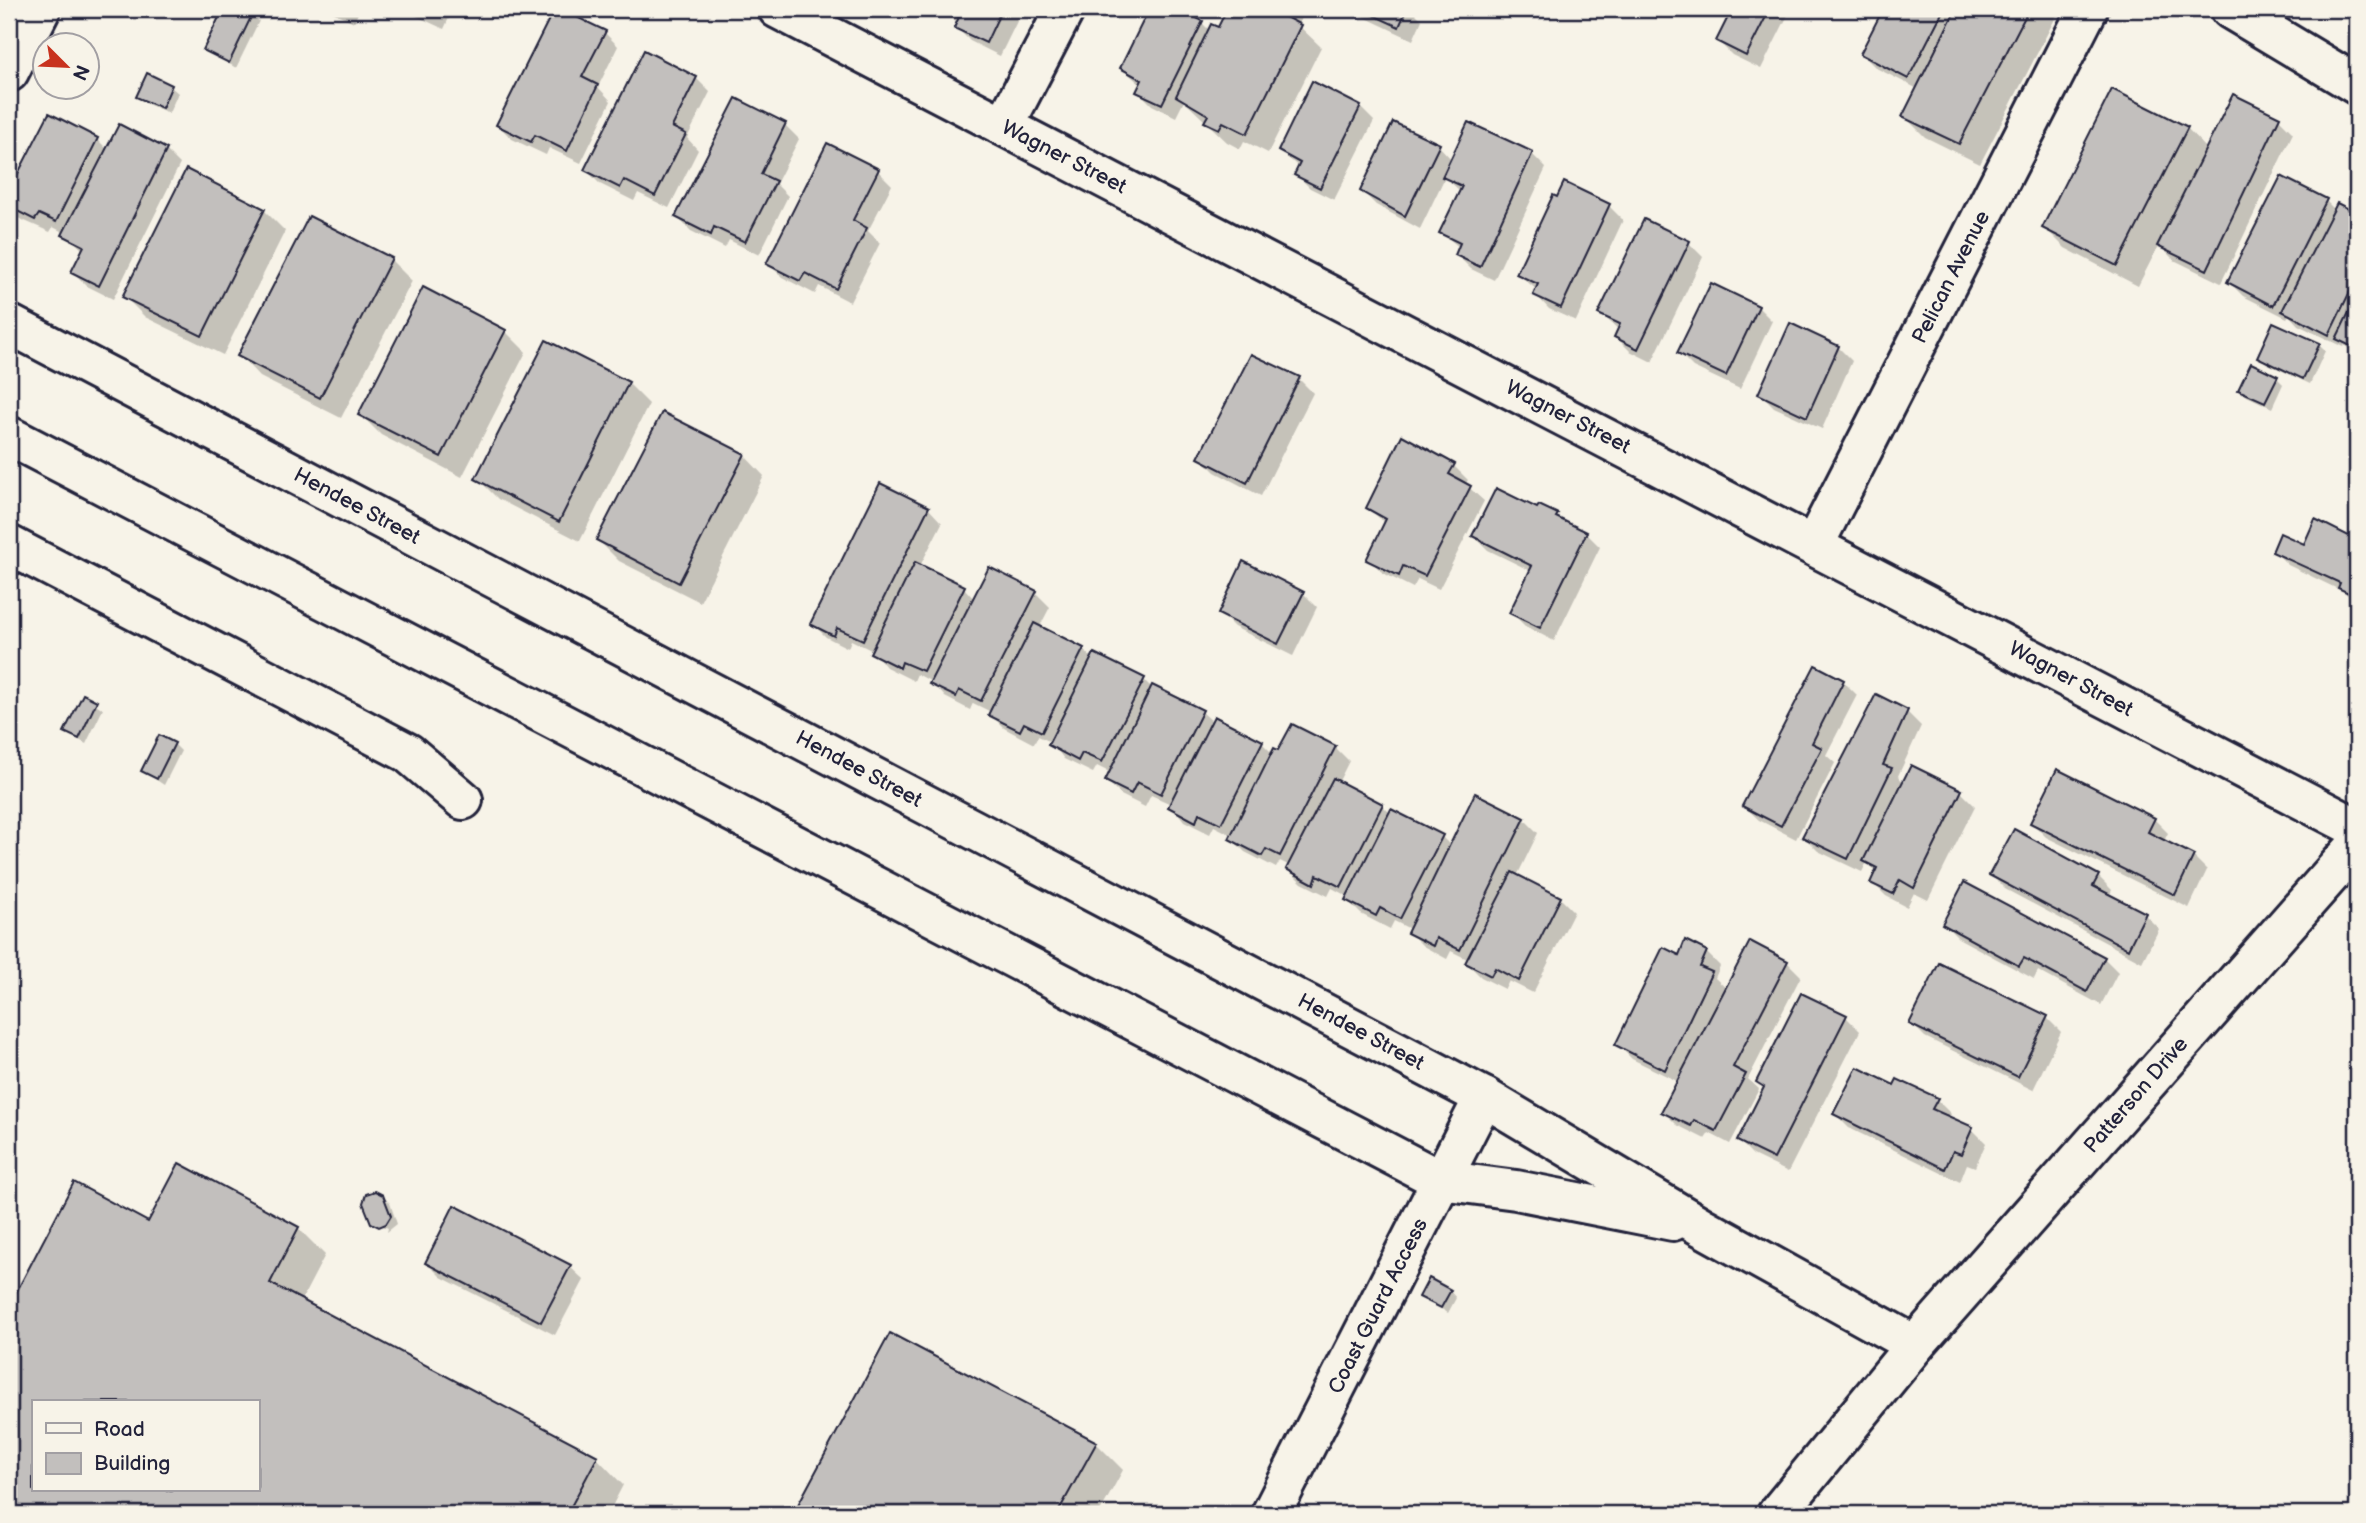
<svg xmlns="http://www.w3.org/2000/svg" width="2366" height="1523" font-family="'Balsamiq Sans',sans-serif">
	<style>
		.shadow { fill: #0003; fill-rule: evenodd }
		.building { fill: #c2bfbd; stroke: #22223b; stroke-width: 2; fill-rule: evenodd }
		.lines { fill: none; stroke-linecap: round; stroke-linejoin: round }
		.minor-casing { stroke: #22223b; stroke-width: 44 }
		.minor { stroke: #f7f3e8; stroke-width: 38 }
		.labels { text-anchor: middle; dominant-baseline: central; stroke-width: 6; stroke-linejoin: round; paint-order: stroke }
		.street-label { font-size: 21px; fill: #22223b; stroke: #f7f3e8 }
	</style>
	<rect width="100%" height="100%" fill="#f7f3e8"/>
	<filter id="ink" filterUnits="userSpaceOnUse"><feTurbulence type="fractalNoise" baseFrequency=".0143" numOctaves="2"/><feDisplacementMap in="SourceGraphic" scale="14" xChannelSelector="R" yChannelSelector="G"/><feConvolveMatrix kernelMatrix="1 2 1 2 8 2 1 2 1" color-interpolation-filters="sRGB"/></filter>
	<g filter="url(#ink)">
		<!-- shadow -->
		<g class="shadow">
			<polygon points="225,9 241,9 259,21 236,68 205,49"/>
			<polygon points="326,9 360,9 354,22"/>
			<polygon points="401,9 453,9 444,29"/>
			<polygon points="555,9 604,32 618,46 598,87 611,101 581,163 549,148 546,155 512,139 498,125"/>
			<polygon points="941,9 1023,9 1000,56 970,41 956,27 958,23"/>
			<polygon points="1151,9 1173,9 1202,23 1210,31 1219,30 1230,9 1295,9 1302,16 1298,25 1321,47 1268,153 1244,141 1240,149 1227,142 1184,101 1176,117 1152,105 1138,91 1141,85 1122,68"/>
			<polygon points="1347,9 1411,9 1422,20 1413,40"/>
			<polygon points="1734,9 1791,9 1761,69 1732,55 1718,41"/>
			<polygon points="1885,9 2060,9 1980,164 1925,137 1904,116 1918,89 1876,68 1862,54"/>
			<polygon points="696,78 710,92 687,138 698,150 669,208 638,193 634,201 600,184 586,170"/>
			<polygon points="171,87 178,93 169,113 145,103 138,96"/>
			<polygon points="1360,107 1374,121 1334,200 1310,188 1296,174 1300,168 1280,151"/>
			<polygon points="50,115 97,139 108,150 166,150 180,164 113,299 87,286 73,272 84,251 65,233 53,227 50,232 18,218 9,208 9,195"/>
			<polygon points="2279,119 2293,133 2221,283 2174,260 2159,245 2138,286 2065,248 2044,227 2187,128 2207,149"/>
			<polygon points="1469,124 1532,154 1546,168 1494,280 1471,269 1457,255 1460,248 1441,232 1461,192 1445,177 1420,229 1376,205 1362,191 1439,146 1452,160"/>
			<polygon points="785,125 799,139 776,184 788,196 759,255 729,240 725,248 691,231 677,217"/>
			<polygon points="878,171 892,185 868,231 880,243 850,302 819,286 815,294 782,277 768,263"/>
			<polygon points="2326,201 2335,210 2337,205 2357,215 2357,355 2344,345 2343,347 2298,325 2289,315 2287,318 2243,296 2229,282"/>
			<polygon points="1609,206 1623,220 1576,321 1549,309 1535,294 1537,290 1518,274"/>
			<polygon points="264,210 285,231 223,355 145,317 124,296"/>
			<polygon points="1689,243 1703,257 1652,362 1630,351 1616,337 1619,330 1600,313"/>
			<polygon points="391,260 412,281 341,418 260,377 240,356"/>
			<polygon points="1711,285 1758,307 1772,321 1740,389 1693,367 1679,353"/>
			<polygon points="505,331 526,352 462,477 381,435 360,414"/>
			<polygon points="546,342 628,383 649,404 580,541 498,499 478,479"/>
			<polygon points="2319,345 2325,351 2310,384 2266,363 2259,356"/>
			<polygon points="1838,347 1852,361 1822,429 1774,407 1760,393"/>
			<polygon points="2277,378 2283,384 2272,408 2247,396 2240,390"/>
			<polygon points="1299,379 1313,393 1261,496 1215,472 1201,458"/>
			<polygon points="744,455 764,476 700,602 619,561 598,540"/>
			<polygon points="1454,466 1468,480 1465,484 1484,501 1439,589 1418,579 1413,588 1383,573 1369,559 1386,524 1368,508"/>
			<polygon points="1540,507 1586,533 1600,547 1554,641 1525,626 1511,612 1531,571 1488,550 1474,536 1538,511"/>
			<polygon points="928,508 942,523 920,566 964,588 974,599 1036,593 1050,607 1039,628 1083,650 1093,659 1144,680 1153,689 1202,712 1213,722 1262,743 1273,754 1335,747 1349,761 1338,783 1382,805 1391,814 1442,837 1451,846 1524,819 1538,833 1517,876 1560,898 1574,912 1533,993 1509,981 1505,989 1481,977 1467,963 1469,960 1451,951 1447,959 1423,946 1409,932 1410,929 1394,921 1390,929 1361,914 1347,900 1349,897 1332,888 1328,896 1302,883 1288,869 1290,866 1280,861 1276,868 1245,852 1231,838 1232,835 1214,826 1210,834 1184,821 1171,804 1151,795 1145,807 1121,795 1107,781 1111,773 1097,766 1093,773 1064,759 1051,742 1038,736 1034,744 1004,728 990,714 991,712 973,703 970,710 945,697 932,682 917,674 914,681 886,667 873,651 851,640 848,648 826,637 812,623"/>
			<polygon points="2316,522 2357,542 2357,603 2344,592 2288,565 2274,551 2305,546"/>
			<polygon points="1303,593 1317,607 1293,656 1234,627 1220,613"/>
			<polygon points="1843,681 1857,695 1826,755 1835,763 1796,839 1759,820 1744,806"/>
			<polygon points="84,696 103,709 86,744 66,732"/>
			<polygon points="1877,696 1907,712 1921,726 1898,776 1904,783 1912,768 1961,792 1975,806 1928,900 1914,893 1907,907 1886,896 1872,882 1877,872 1867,862 1862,872 1818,851 1804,837"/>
			<polygon points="174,744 181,751 164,785 143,771"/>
			<polygon points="2154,819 2168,833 2164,841 2193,856 2207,870 2189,908 2046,837 2032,823"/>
			<polygon points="1991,875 2098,876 2112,890 2109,896 2145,915 2159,929 2142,962 2005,889"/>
			<polygon points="1944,924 2104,958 2118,972 2101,1005 2038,971 2034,979 1958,938"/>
			<polygon points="1706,952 1720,966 1715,978 1727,989 1787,962 1801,976 1748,1079 1759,1089 1730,1144 1709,1133 1705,1139 1677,1125 1663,1111 1679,1082 1632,1059 1618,1045 1679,957"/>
			<polygon points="1846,1017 1860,1031 1788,1172 1753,1155 1739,1141 1765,1089 1758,1082"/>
			<polygon points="2047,1018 2061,1032 2033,1090 1925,1037 1911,1023"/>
			<polygon points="1895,1087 1937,1100 1951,1114 1949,1118 1972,1129 1986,1143 1975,1167 1967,1164 1960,1182 1849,1128 1835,1114"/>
			<path d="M 75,1184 L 149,1224 L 298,1228 L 325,1255 L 301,1301 L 597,1458 L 623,1485 L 608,1514 L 9,1514 L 9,1310 ZM 33,1402 L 257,1402 L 257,1490 L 33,1490 Z"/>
			<polygon points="382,1196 390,1203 397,1224 387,1232 379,1228 387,1232 388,1228 375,1223"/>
			<polygon points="427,1263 569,1266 584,1280 555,1335 441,1277"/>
			<polygon points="1450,1291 1456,1298 1448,1313 1421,1296"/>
			<polygon points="891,1336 1096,1443 1123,1470 1099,1514 795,1514"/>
		</g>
		<!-- building -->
		<g class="building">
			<polygon points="223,9 245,9 253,13 229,63 203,50"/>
			<polygon points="554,9 560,9 606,31 582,77 598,85 567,151 535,135 531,142 496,125"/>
			<polygon points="941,9 1002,9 986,43 954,28 959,17"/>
			<polygon points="1149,9 1177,9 1203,21 1162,104 1136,92 1142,80 1120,68"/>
			<polygon points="1227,9 1275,9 1274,11 1301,25 1247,134 1223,122 1219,129 1204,122 1208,115 1176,96 1211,24 1218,27"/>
			<polygon points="1360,9 1407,9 1399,27"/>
			<polygon points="1732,9 1770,9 1746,56 1716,41"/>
			<polygon points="1883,9 1944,9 1908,79 1860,54"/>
			<polygon points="1956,9 2029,9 1959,144 1902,117"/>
			<polygon points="644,50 697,77 672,127 686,134 655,196 624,180 620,188 584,170"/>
			<polygon points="147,73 172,85 162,108 136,97"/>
			<polygon points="1312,81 1361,106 1320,188 1294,175 1300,163 1278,151"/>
			<polygon points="2112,89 2188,127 2117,266 2042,228"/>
			<polygon points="2233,94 2280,117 2207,270 2157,246"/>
			<polygon points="736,98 786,123 761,174 776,181 745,242 714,227 711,235 675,217"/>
			<polygon points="49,113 98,138 56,222 39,214 35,220 9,207 9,191"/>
			<polygon points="1393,122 1440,144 1405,216 1360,191"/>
			<polygon points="1468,122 1533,152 1480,267 1455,255 1460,243 1439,233 1462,186 1442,177"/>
			<polygon points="119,124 167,149 99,286 71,272 84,246 62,235"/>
			<polygon points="827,143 879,169 853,220 867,228 836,289 805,273 800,281 766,264"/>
			<polygon points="186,169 265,209 202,336 122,297"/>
			<polygon points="2281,176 2327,199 2273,306 2227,282"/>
			<polygon points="1564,182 1610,204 1561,308 1533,295 1538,284 1516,274 1553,195 1557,197"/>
			<polygon points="2337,203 2357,213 2357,277 2329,335 2282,311"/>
			<polygon points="309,216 392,258 320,398 237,356"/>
			<polygon points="1644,219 1690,241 1638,349 1614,337 1620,324 1598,314"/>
			<polygon points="1711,283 1759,306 1726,376 1677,353"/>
			<polygon points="423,287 506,330 441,457 358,415"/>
			<polygon points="2357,296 2357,349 2336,339"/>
			<polygon points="2273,322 2320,343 2303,379 2257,357"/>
			<polygon points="1790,323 1839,346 1807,417 1758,394"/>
			<polygon points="546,340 629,382 559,522 475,479"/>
			<polygon points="1251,354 1300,377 1247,483 1198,458"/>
			<polygon points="2251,363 2278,376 2265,402 2238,390"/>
			<polygon points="662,412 745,454 679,583 596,540"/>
			<polygon points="1402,435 1455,464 1449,474 1471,486 1425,576 1403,566 1399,576 1366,560 1386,519 1366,508"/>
			<polygon points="880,483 929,507 863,640 837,628 834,636 810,624"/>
			<polygon points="1496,488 1537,508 1539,505 1558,514 1556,517 1587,532 1540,628 1509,613 1532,566 1472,536"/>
			<polygon points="2315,519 2357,540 2357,597 2338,588 2340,583 2272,552 2280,533 2304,544"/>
			<polygon points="1243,561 1304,592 1278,644 1218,614"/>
			<polygon points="915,562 965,586 923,671 902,662 900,668 870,653"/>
			<polygon points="989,567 1037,591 981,701 959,690 956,697 929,684"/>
			<polygon points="1034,623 1084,648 1042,732 1024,723 1020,731 988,715"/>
			<polygon points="1094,653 1145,678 1102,762 1082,753 1078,761 1048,745"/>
			<polygon points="1815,665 1844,680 1812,743 1822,748 1781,826 1742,806"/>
			<polygon points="1152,685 1203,710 1161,794 1137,782 1131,794 1105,781"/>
			<polygon points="83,694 97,701 79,739 64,732"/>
			<polygon points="1876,694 1908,710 1883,765 1892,768 1848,859 1802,837"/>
			<polygon points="1214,716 1263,741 1221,824 1199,813 1196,822 1168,807"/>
			<polygon points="1292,724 1336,746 1280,856 1266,849 1262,856 1229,839 1274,748 1278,750"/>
			<polygon points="159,735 175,743 157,779 141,771"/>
			<polygon points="1911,765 1962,790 1914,888 1900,880 1893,894 1870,883 1877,868 1863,861"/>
			<polygon points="2057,769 2155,818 2148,832 2194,855 2175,895 2030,823"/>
			<polygon points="1333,778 1383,804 1341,887 1317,875 1314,884 1286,869"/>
			<polygon points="1475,793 1525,818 1460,950 1436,938 1433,946 1407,933"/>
			<polygon points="1391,809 1443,835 1400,919 1380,908 1376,916 1345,900"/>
			<polygon points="2014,829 2099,875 2093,886 2146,913 2128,949 1989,875"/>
			<polygon points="1512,872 1561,897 1519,981 1495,968 1491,976 1465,963"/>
			<polygon points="1964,882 2105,957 2087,992 2024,958 2019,966 1942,924"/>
			<polygon points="1685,940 1707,951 1700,967 1712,972 1665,1070 1615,1045 1663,947 1679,955"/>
			<polygon points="1750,941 1788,961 1733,1067 1746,1074 1716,1131 1694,1120 1691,1126 1661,1112"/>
			<polygon points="1939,963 2048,1016 2018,1077 1909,1024"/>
			<polygon points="1801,993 1847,1015 1774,1159 1737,1141 1764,1087 1756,1082"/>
			<polygon points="1857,1067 1894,1085 1897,1079 1938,1098 1932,1109 1973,1127 1961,1154 1953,1151 1945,1169 1833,1114"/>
			<path d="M 179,1163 L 299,1227 L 270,1283 L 598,1456 L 567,1514 L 9,1514 L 9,1306 L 74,1182 L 148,1222 ZM 33,1402 L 257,1402 L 257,1490 L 33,1490 Z"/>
			<polygon points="375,1191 383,1195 391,1216 386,1224 379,1227 371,1223 363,1203 366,1194"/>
			<polygon points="454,1205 571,1265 541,1322 425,1263"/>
			<polygon points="1429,1278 1451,1290 1441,1308 1419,1297"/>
			<polygon points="890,1333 1097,1442 1057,1514 793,1514"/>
		</g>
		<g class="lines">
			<defs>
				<g id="minor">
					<polyline points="778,9 2357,828"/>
					<polyline points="2230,9 2357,85"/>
					<polyline points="9,72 41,9"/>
					<polyline points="1004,126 1065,9"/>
					<polyline points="9,324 1484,1097 1702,1227 1915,1345"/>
					<polyline points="9,436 1440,1180 1516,1190 1673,1221"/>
					<polyline points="9,545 408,753 463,800"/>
					<polyline points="1814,545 2088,9"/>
					<polyline points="1271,1514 1484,1097"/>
					<polyline points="1777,1514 1915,1345 2357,845"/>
				</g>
			</defs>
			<!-- minor casing -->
			<use href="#minor" class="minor-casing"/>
			<!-- minor -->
			<use href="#minor" class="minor"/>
		</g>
	</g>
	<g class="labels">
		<!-- street labels -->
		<g class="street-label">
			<text transform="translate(1064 157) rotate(27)">Wagner Street</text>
			<text transform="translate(1951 277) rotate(-63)">Pelican Avenue</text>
			<text transform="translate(1568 417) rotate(27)">Wagner Street</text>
			<text transform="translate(357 506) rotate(28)">Hendee Street</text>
			<text transform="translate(2071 679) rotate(28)">Wagner Street</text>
			<text transform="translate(859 769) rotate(28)">Hendee Street</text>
			<text transform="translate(1361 1032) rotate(28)">Hendee Street</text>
			<text transform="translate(2136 1095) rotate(-49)">Patterson Drive</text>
			<text transform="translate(1378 1306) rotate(-63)">Coast Guard Access</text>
		</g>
	</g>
	<!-- margin -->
	<rect width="2366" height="1523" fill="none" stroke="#f7f3e8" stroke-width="35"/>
	<rect x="18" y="18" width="2331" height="1488" fill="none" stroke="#22223b" stroke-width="2.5" filter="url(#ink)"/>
	<!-- legend -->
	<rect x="32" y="1400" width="228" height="91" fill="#f7f3e8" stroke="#a29fa3" stroke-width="2"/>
	<rect x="46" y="1423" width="35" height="10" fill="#f7f3e8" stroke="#a29fa3" stroke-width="2"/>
	<text x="94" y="1436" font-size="21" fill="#22223b">Road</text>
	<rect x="46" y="1453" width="35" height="21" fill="#c2bfbd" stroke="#a29fa3" stroke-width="2"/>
	<text x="94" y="1470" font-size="21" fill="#22223b">Building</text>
	<!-- north arrow -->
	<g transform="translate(66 66) rotate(114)"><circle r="33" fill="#f7f3e8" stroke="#a29fa3" stroke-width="2"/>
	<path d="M0-5L12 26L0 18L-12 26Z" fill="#c8321e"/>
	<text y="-10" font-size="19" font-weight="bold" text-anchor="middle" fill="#22223b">N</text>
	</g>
</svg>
